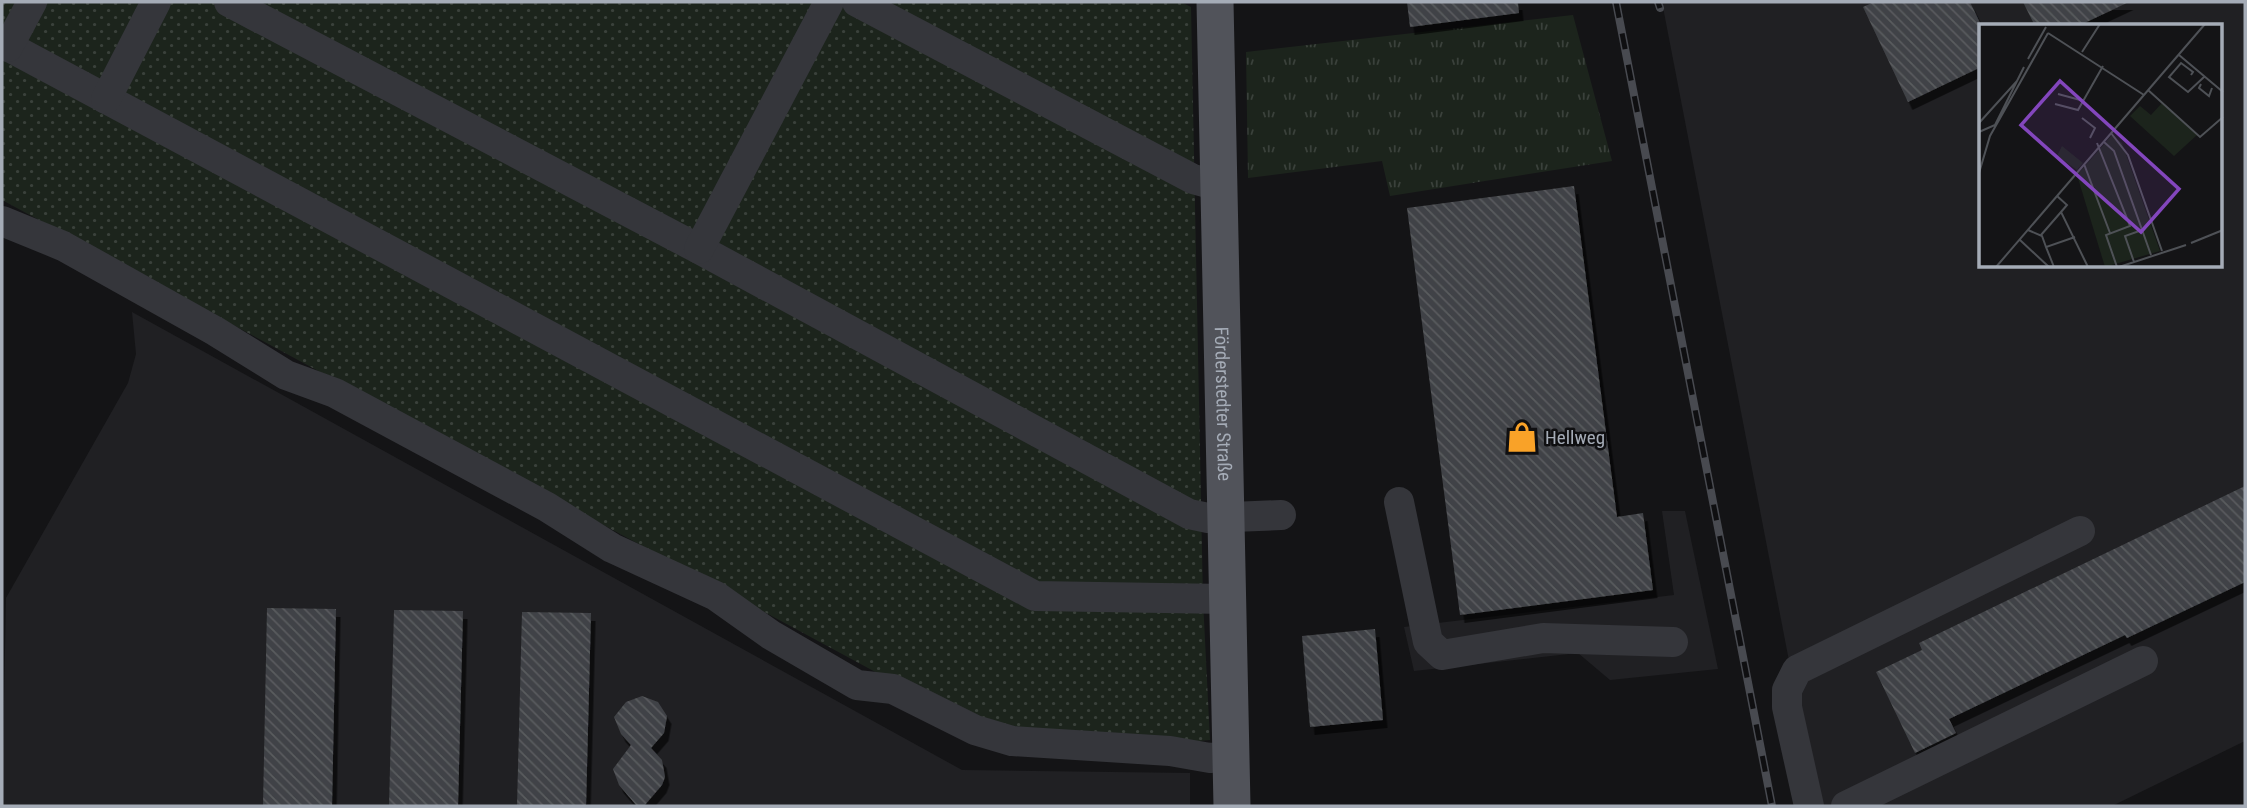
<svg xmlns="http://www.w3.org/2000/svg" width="2247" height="808" font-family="'Roboto Condensed',sans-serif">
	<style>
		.built { fill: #202023; fill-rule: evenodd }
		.grass { fill: url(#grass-tufts) }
		.park { fill: url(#park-dots) }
		.building { fill: url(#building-back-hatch); filter: url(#shadow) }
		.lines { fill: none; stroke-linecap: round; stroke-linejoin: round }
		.minor { stroke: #35363b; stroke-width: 30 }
		.major { stroke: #51535a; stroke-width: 37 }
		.rail-casing { stroke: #484a50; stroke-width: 8 }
		.rail { stroke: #0f0f11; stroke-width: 5; stroke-dasharray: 16; stroke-linecap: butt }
		.labels { text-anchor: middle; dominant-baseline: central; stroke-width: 5; stroke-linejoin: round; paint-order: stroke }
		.street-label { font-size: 19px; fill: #a5acb7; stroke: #0f0f11 }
		.poi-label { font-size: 19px; fill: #a5acb7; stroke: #0f0f11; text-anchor: start }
		.inset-road { fill: none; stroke: #4e5156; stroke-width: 2 }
		.view { fill: #8346bd; fill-opacity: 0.15; stroke: #8346bd; stroke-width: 3.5 }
		.inset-edge { fill: none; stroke: #a5acb7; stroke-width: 3.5 }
	</style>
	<defs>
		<pattern id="grass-tufts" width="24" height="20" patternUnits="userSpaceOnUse" patternTransform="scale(1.75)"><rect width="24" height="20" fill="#1c241c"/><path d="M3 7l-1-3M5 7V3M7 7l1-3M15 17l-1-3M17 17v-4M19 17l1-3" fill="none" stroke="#3a413b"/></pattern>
		<pattern id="park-dots" width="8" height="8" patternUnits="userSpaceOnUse" patternTransform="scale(1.75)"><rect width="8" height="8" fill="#1c241c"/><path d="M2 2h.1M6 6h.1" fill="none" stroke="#3a413b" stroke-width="1.8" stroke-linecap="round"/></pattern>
		<pattern id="building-back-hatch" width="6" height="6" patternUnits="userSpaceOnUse" patternTransform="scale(1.75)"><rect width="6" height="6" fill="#404246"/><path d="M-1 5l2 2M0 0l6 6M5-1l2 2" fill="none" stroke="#595b5e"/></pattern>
		<filter id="shadow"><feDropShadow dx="4.5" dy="8" stdDeviation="0" flood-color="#0009"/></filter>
	</defs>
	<rect width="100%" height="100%" fill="#141416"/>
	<!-- built -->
	<g class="built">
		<path d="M 1662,2 L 2245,2 L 2245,741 L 2112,806 L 1817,806 ZM 1981,26 L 2221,26 L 2221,266 L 1981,266 Z"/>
		<polygon points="132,312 962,770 1190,773 1190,806 2,806 6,598 128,383 136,354"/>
		<polygon points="1662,511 1685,511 1718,669 1610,680 1578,653 1414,671 1404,627 1674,595"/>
	</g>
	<!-- grass -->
	<polygon class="grass" points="1573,15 1612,161 1390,196 1382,161 1248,178 1246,52"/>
	<!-- park -->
	<polygon class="park" points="2,2 1181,2 1191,7 1203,600 1210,740 1031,756 2,200"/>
	<!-- building -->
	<g class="building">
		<polygon points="1407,2 1518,2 1519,13 1410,27"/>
		<polygon points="1874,2 1970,2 1981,25 1981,67 1908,102 1863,7"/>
		<polygon points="2023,2 2129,2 2078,26 2035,26"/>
		<polygon points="1574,186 1617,517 1643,513 1653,590 1460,615 1407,208"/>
		<polygon points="2245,486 2245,582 2127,638 2125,635 1949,719 1956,733 1915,753 1876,672 1922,650 1919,643"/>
		<polygon points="267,608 336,609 332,806 263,806"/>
		<polygon points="394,610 463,611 458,806 389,806"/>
		<polygon points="522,612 591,613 586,806 517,806"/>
		<polygon points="1375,629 1383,720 1310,727 1302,636"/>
		<polygon points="642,696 658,702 667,716 664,733 651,748 662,760 665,777 662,785 644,806 637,806 619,785 613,769 631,745 621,734 614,717 626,702"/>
	</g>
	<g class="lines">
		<!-- minor -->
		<g class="minor">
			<polyline points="229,2 699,249 1189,514 1208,518 1281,515"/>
			<polyline points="857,2 1193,179 1204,182 1219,182"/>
			<polyline points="2,43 1035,596 1227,599"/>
			<polyline points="8,47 32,2"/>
			<polyline points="106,99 156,2"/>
			<polyline points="2,221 63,246 215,331 286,375 335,393 547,507 612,548 716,596 771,635 857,685 893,689 975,730 1012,741 1170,751 1210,758 1231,756"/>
			<polyline points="699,249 829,2"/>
			<polyline points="1399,502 1428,642 1442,655 1543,638 1673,642"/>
			<polyline points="1809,806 1787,707 1787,690 1797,670 2080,531"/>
			<polyline points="1846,806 2143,661"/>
		</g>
		<!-- major -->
		<path class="major" id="s1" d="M 1215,2 L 1232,806"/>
		<defs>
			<g id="rail">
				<polyline points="1616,2 1772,806"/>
				<polyline points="1658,2 1660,8"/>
			</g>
		</defs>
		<!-- rail casing -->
		<use href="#rail" class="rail-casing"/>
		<!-- rail -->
		<use href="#rail" class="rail"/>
	</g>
	<!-- icons -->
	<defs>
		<symbol id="shop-bare" viewBox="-9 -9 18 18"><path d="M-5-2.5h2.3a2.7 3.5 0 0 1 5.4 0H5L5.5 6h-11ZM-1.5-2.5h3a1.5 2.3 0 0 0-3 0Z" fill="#f9a228" stroke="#0f0f11" stroke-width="2.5" paint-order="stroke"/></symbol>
	</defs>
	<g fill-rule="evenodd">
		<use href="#shop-bare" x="1500" y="415" width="44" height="44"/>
	</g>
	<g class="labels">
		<!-- street labels -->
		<g class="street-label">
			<text stroke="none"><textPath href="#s1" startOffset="402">Förderstedter Straße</textPath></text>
		</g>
		<!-- poi labels -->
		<g class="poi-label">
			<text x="1545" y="437">Hellweg</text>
		</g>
	</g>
	<!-- overview -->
	<g transform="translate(1979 24)">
		<rect width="243" height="243" fill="#141416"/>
		<path d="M 183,79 L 218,111 L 195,132 L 151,92 L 161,82 L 172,91 ZM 83,122 L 104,139 L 98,146 L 78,132 Z" fill="#1c241c"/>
		<path d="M 133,111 L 143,119 L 181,227 L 126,243 L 98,151 Z" fill="#1c241c"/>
		<path class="inset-road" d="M 69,9 L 165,71M 103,28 L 121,0M 200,31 L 244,68M 49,35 L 67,3M 212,51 L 214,48 L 202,39 L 190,53 L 209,68 L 225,53M 222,60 L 220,64 L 230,72 L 233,64M 169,66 L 221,113 L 244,93M 79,70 L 105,77M 76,80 L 99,86 L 124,42M 103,94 L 116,104 L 111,114M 0,99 L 38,57M 0,108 L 16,101 L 45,43M 132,109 L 149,131 L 183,227M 125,118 L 135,127 L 172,231M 118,119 L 151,202 L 127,211 L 138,243M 105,140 L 131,209M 0,149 L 11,112 L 69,9M 78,172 L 88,181 L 82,188 L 109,243M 49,206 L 63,212 L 67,223M 62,211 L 82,188M 41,216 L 70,243M 212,219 L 244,206M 155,238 L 146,212 L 163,206M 17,243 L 226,0M 75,243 L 67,223 L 96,213M 140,243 L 207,221"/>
		<path class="view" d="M 81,57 L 200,165 L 162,208 L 42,101 Z"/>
		<rect width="243" height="243" class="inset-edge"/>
	</g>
	<!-- border -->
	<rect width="2247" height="808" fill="none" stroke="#a5acb7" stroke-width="7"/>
</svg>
